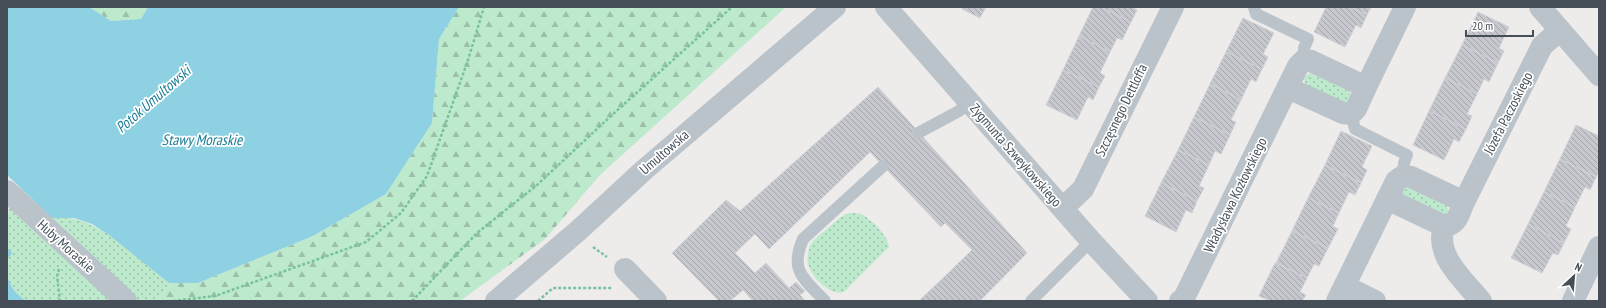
<svg xmlns="http://www.w3.org/2000/svg" width="1606" height="308" font-family="'PT Sans Narrow',sans-serif">
	<style>
		.grass { fill: url(#grass-dots) }
		.forest { fill: url(#forest-firs) }
		.water { fill: #8ed1e2 }
		.lines { fill: none; stroke-linecap: round; stroke-linejoin: round }
		.stream { stroke: #8ed1e2; stroke-width: 7 }
		.building { fill: url(#building-back-hatch); stroke: #d0d2d7 }
		.path { stroke: #78c39e; stroke-width: 2.5; stroke-dasharray: 3 2; stroke-linecap: butt }
		.lane { stroke: #bbc3ca; stroke-width: 12 }
		.street { stroke: #bbc3ca; stroke-width: 22 }
		.labels { text-anchor: middle; dominant-baseline: central; stroke-width: 3.5; stroke-linejoin: round; paint-order: stroke }
		.street-label { font-size: 14px; fill: #464f57; stroke: #fff }
		.water-label { font-size: 15px; font-style: italic; fill: #197d96; stroke: #fff }
	</style>
	<defs>
		<pattern id="grass-dots" width="8" height="8" patternUnits="userSpaceOnUse"><rect width="8" height="8" fill="#bde9cd"/><path d="M2 2h.1M6 6h.1" fill="none" stroke="#9bbfa9" stroke-width="1.8" stroke-linecap="round"/></pattern>
		<pattern id="forest-firs" width="22" height="20" patternUnits="userSpaceOnUse"><rect width="22" height="20" fill="#bde9cd"/><path d="M5 1l3.5 6h-7zM16 11l3.5 6h-7z" fill="#9bbfa9"/></pattern>
		<pattern id="building-back-hatch" width="6" height="6" patternUnits="userSpaceOnUse"><rect width="6" height="6" fill="#c7c8ce"/><path d="M-1 5l2 2M0 0l6 6M5-1l2 2" fill="none" stroke="#a3a5aa"/></pattern>
	</defs>
	<rect width="100%" height="100%" fill="#eeebeb"/>
	<!-- grass -->
	<g class="grass">
		<polygon points="1310,73 1349,91 1351,98 1347,103 1305,85 1304,77"/>
		<polygon points="1408,188 1447,206 1449,211 1445,215 1401,194 1403,189"/>
		<path d="M 21,189 L 52,218 C 59,218 67,217 74,219 C 106,225 144,262 169,283 L 158,301 L 26,301 L 20,297 L 8,283 L 7,274 L 7,223 L 9,209 Z"/>
		<path d="M 850,213 C 854,213 859,213 863,215 C 872,220 889,237 889,247 L 844,292 C 830,296 812,278 808,264 C 807,259 808,251 810,246 C 813,239 822,233 828,228 C 835,222 841,215 850,213 Z"/>
	</g>
	<!-- forest -->
	<g class="forest">
		<polygon points="89,7 148,7 141,19 111,21"/>
		<polygon points="459,7 786,7 600,175 545,239 460,301 158,301 169,283 198,283 313,236 386,194 432,123 439,39"/>
	</g>
	<!-- water -->
	<g class="water">
		<polygon points="7,7 89,7 111,21 141,19 148,7 459,7 439,39 432,123 386,194 313,236 198,283 169,283 109,235 92,224 74,218 52,218 7,175"/>
		<path d="M 7,274 C 9,286 16,294 26,301 L 7,301 Z"/>
	</g>
	<g class="lines">
		<!-- stream -->
		<polyline class="stream" points="7,254 8,253"/>
	</g>
	<!-- building -->
	<g class="building">
		<polygon points="963,7 986,7 980,18 962,9"/>
		<polygon points="1093,7 1101,7 1131,22 1122,40 1117,38 1110,52 1079,36"/>
		<polygon points="1101,7 1132,7 1137,10 1131,22"/>
		<polygon points="1326,7 1350,7 1367,15 1361,28 1356,25 1345,47 1314,32"/>
		<polygon points="1350,7 1371,7 1367,15"/>
		<polygon points="1478,12 1509,27 1499,48 1504,51 1498,63 1462,45"/>
		<polygon points="1243,18 1274,33 1263,54 1268,57 1262,69 1226,52"/>
		<polygon points="1079,36 1110,52 1100,73 1105,76 1099,87 1063,70"/>
		<polygon points="1462,45 1498,63 1489,82 1484,79 1477,94 1445,78"/>
		<polygon points="1226,52 1262,69 1256,82 1251,79 1241,100 1210,84"/>
		<polygon points="1063,70 1099,87 1093,100 1088,97 1077,120 1046,105"/>
		<polygon points="1445,78 1477,94 1467,114 1472,116 1466,129 1429,111"/>
		<polygon points="1210,84 1241,100 1231,120 1236,122 1230,135 1194,117"/>
		<polygon points="878,87 1027,253 980,301 919,301 972,250 945,223 941,227 870,152 769,249 755,234 735,253 755,273 766,263 789,288 796,282 805,291 800,295 805,301 753,301 743,290 730,301 719,301 672,253 726,200 740,211"/>
		<polygon points="1429,111 1466,129 1459,142 1454,139 1444,160 1413,145"/>
		<polygon points="1194,117 1230,135 1221,154 1215,151 1209,165 1178,150"/>
		<polygon points="1576,125 1599,136 1599,159 1597,162 1599,163 1599,171 1596,177 1560,159"/>
		<polygon points="1341,131 1372,146 1362,167 1367,170 1361,183 1325,165"/>
		<polygon points="1178,150 1209,165 1199,186 1204,188 1197,201 1161,183"/>
		<polygon points="1560,159 1596,177 1590,190 1585,187 1575,207 1544,192"/>
		<polygon points="1325,165 1361,183 1355,195 1349,192 1339,213 1308,198"/>
		<polygon points="1161,183 1197,201 1192,213 1186,210 1176,232 1145,216"/>
		<polygon points="1544,192 1575,207 1566,226 1571,229 1564,243 1528,224"/>
		<polygon points="1308,198 1339,213 1333,226 1338,229 1328,248 1292,231"/>
		<polygon points="1528,224 1564,243 1558,255 1553,253 1542,273 1511,258"/>
		<polygon points="1292,231 1328,248 1319,266 1314,264 1307,278 1276,263"/>
		<polygon points="1275,263 1307,278 1300,292 1306,295 1302,301 1270,301 1259,296"/>
	</g>
	<g class="lines">
		<!-- path -->
		<g class="path">
			<polyline points="593,247 607,257"/>
			<polyline points="59,269 57,276 60,301"/>
			<polyline points="173,301 215,296 366,242 401,213 427,176 468,60 484,7"/>
			<polyline points="412,301 477,233 537,185 612,115 732,7"/>
			<polyline points="538,301 553,288 612,288"/>
		</g>
		<!-- lane -->
		<g class="lane">
			<polyline points="1254,7 1256,14 1308,39 1304,48 1304,60"/>
			<polyline points="1351,114 1355,129 1407,155 1404,163 1403,176"/>
			<polyline points="918,133 959,111 969,102"/>
			<path d="M 825,301 C 804,279 789,271 803,239 L 883,166"/>
			<polyline points="1031,301 1091,241"/>
		</g>
		<!-- street -->
		<g class="street">
			<polyline points="886,7 1091,241 1147,301"/>
			<polyline points="1540,7 1599,75"/>
			<polyline points="1288,88 1343,113 1351,114 1356,109 1366,87"/>
			<polyline points="7,191 126,301"/>
			<path d="M 1387,199 L 1444,226 C 1458,225 1459,213 1464,202"/>
			<polyline points="1063,208 1083,189 1173,7"/>
			<path d="M 1444,226 C 1434,256 1464,280 1481,301"/>
			<polyline points="625,269 656,301"/>
			<polyline points="1345,286 1375,301"/>
			<polyline points="496,301 579,230 644,170 835,7"/>
			<polyline points="1180,301 1184,298 1298,66 1304,60 1311,61 1366,87 1405,7"/>
			<polyline points="1337,301 1396,181 1403,176 1411,177 1464,202 1542,46 1560,30"/>
			<polyline points="1573,301 1599,247"/>
		</g>
	</g>
	<g class="labels">
		<!-- street labels -->
		<g class="street-label">
			<text transform="translate(1121 110) rotate(-64)">Szczęsnego Dettloffa</text>
			<text transform="translate(1508 113) rotate(-63)">Józefa Paczoskiego</text>
			<text transform="translate(664 152) rotate(-41)">Umultowska</text>
			<text transform="translate(1016 155) rotate(49)">Zygmunta Szweykowskiego</text>
			<text transform="translate(1235 195) rotate(-64)">Władysława Kozłowskiego</text>
			<text transform="translate(66 246) rotate(42)">Huby Moraskie</text>
		</g>
		<!-- water labels -->
		<g class="water-label">
			<text transform="translate(153 99) rotate(-41)">Potok Umultowski</text>
			<text x="202" y="139">Stawy Moraskie</text>
		</g>
	</g>
	<!-- border -->
	<rect width="1606" height="308" fill="none" stroke="#464f57" stroke-width="16"/>
	<!-- north arrow -->
	<g transform="translate(1574 276) rotate(26)" stroke="#ffffff" stroke-width="3" paint-order="stroke">
	<path d="M0-3L7 15L0 10L-7 15Z" fill="#464f57"/>
	<text y="-6" font-size="11" font-weight="bold" text-anchor="middle" fill="#464f57">N</text>
	</g>
	<!-- scale -->
	<path d="M1466 30v6h67v-6" fill="none" stroke="#464f57" stroke-width="2"/>
	<text x="1472" y="30" font-size="12" fill="#464f57" stroke="#ffffff" stroke-width="3" paint-order="stroke">20 m</text>
</svg>
